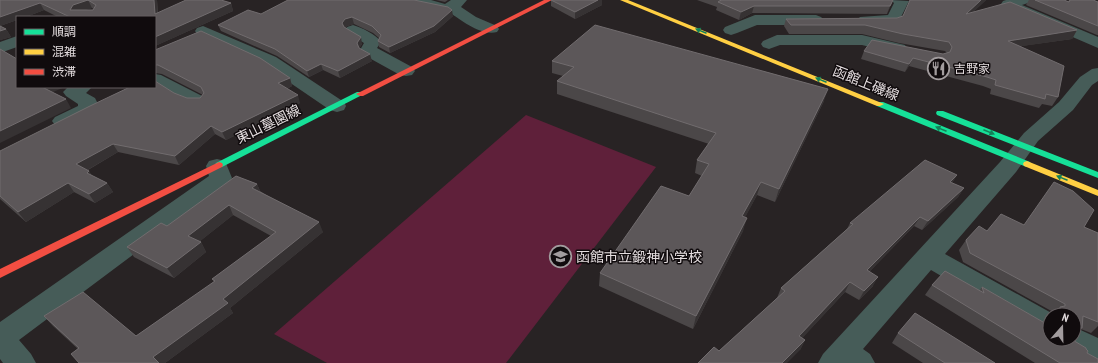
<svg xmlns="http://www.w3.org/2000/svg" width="1098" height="363" font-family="'PT Sans Narrow','Noto Sans JP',sans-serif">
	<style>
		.green { fill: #5f203a }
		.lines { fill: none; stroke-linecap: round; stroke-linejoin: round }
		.street { fill: #465c58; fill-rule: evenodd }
		.fast { fill: #16e098; fill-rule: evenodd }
		.slow { fill: #ffcf43; fill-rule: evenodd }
		.jam { fill: #f24e42; fill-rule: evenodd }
		.wall { fill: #4b4748; fill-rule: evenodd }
		.shaded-wall { fill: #363233 }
		.building { fill: #5c5759; stroke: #716c6e; fill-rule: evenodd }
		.oneway { fill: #138059 }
		.labels { text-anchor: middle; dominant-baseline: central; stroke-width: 3; stroke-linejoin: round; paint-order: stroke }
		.far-poi-label { font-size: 12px; fill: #e4dddf; stroke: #100b0d; text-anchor: start }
		.street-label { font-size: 14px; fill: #e4dddf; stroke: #100b0d }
		.poi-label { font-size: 14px; fill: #e4dddf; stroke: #100b0d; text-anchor: start }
	</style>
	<rect width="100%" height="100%" fill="#282324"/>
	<!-- green -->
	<polygon class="green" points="526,115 656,167 506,363 327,363 274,334"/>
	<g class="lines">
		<!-- street -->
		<g class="street">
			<path d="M 406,0 L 431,0 L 445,4 L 451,0 L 467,0 L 461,7 L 476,17 L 497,26 L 499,29 L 497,32 C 481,36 462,21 449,12 L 445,12 L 408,3 Z"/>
			<polygon points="891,0 909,1 898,23 893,25 860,23 857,20 860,17 888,15 894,3"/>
			<polygon points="1006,0 1030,0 1028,3 1022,5 1098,37 1098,48 1003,7 1001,4 1003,1"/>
			<polygon points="755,15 816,15 821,17 824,20 821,23 816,25 757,25 737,33 731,35 725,33 723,30 725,27"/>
			<path d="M 353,25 C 362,28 376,34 381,42 L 377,48 L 412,67 L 415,71 L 412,75 L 406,76 L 400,75 L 362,54 L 360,50 L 364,43 L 347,33 L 345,30 L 347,27 Z"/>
			<polygon points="203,26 276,57 344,102 346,106 344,110 337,112 330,110 264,65 197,34 195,31 197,28"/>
			<polygon points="777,35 862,35 905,45 907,49 905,53 899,54 862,45 780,45 769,49 763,47 761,44 763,41"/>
			<polygon points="17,36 17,47 0,53 0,42"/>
			<polygon points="1098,68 1098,81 1092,85 1073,110 1038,141 1016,172 945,254 1055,315 1050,315 1050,338 1040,334 931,270 863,349 870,354 875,363 818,363 823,354 1000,162 1024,133 1059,102 1080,77 1092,69"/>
			<path d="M 155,74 L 161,75 L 204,97 L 206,101 L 204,105 C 188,109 169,94 155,86 Z"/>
			<polygon points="68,87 92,87 86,93 95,98 97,102 96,109 94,113 69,125 62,127 55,125 52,121 55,117 78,106 78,104 66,96 63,92"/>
			<polygon points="217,159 225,161 232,178 229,183 19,340 31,354 36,363 3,363 0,359 0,322 209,176 206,166 209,161"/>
			<polygon points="1074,327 1098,338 1098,363 1088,362 1063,348 1059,339 1074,339"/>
		</g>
		<!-- fast -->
		<g class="fast">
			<polygon points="357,92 360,92 364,94 222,167 216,167 215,165 216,163"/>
			<polygon points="877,102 883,102 1030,162 1031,164 1027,167 1024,166 877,106 876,104"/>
			<polygon points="937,111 943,111 1098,172 1098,178 937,115 936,113"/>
		</g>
		<!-- slow -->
		<g class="slow">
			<polygon points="620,0 628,0 884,104 880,106 877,106"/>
			<polygon points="1027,161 1098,190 1098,196 1024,166 1023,164 1024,162"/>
		</g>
		<!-- jam -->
		<g class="jam">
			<polygon points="544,0 552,0 363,96 360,96 356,94"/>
			<polygon points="219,162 222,163 223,165 222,167 0,278 0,269"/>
		</g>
	</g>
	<!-- wall -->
	<g class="wall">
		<path d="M 0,0 L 157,0 L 158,13 L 231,3 L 233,11 L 155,46 L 155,17 L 58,17 L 44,10 L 26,17 L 17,17 L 17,20 L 0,26 L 6,29 L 11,37 L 0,40 ZM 92,8 L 94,9 L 93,10 L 83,10 Z"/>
		<polygon points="436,0 448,0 445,2"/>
		<polygon points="551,0 602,0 602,5 575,19 551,6"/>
		<polygon points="697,0 893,0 887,14 752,13 739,20 716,10 717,7"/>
		<polygon points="909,0 986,0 973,12 1077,30 1072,39 1021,46 1058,97 1052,106 1042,104 1039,108 990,94 991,89 983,86 909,66 905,72 861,59 864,51 943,54 947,53 945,51 899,43 862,34 789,34 784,26 786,19 897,18 903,16 910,1"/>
		<polygon points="1029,0 1064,0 1068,2 1069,0 1093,0 1098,2 1098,35 1097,35 1026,5"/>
		<polygon points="261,14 453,16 435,32 390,53 379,47 378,41 379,38 373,33 354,24 347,26 345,28 362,44 359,48 372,61 340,78 323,70 309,77 277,56 221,31 218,25"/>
		<polygon points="155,50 290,78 292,86 287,89 300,103 226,140 215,134 179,165 118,152 88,170 89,171 92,176 107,183 113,192 95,203 74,192 26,222 0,199 0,151 174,93 187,98 200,98 203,95 162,74 155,73"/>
		<polygon points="552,61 824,101 775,202 757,195 745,217 743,231 693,329 599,286 600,273 689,196 702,176 695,173 697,160 709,144 557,94 557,81 563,76 552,73"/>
		<polygon points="957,175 952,183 964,188 958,197 922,230 914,226 870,271 873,286 859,300 845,292 802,338 805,340 800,350 719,351 777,298 781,288 847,229 850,223"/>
		<polygon points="257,184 260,191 323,232 230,308 233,313 165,363 79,363 78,349 53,326 44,316 136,336 214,282 212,279 271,236 233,215 200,241 201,242 206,252 174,278 134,257 127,247 167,226"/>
		<polygon points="1024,225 1084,227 1098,233 1098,326 1091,333 1081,329 1074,336 1074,315 1053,315 1055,313 963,262 959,250 966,240"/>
		<polygon points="932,285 979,291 982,287 1048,325 1086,349 1087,353 1098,363 1035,363 925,295"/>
		<polygon points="898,333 995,363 923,363 892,343"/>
	</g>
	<!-- shaded-wall -->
	<g class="shaded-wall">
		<polygon points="88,0 92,8 77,13 70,10 73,5"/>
		<polygon points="154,0 157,0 158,22 155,14"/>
		<polygon points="598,0 602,0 602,5 575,19 575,12"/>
		<polygon points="893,0 892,3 887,14 890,6"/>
		<polygon points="981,0 986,0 963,22 966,14"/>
		<polygon points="40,3 44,10 26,17 17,17 17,20 0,26 0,17"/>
		<polygon points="231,3 233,11 155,46 155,37"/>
		<polygon points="754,6 752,13 739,20 741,12"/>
		<polygon points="452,10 453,16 435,32 390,53 389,47"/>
		<polygon points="352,17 354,24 347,26 344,29 342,23 345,19"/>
		<polygon points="6,29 11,37 0,40 0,31"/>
		<polygon points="1077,30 1072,39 1003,49 1008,41"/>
		<polygon points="361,37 362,44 359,49 357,43"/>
		<polygon points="370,54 372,61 340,78 338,71"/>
		<polygon points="913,58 909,66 905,72 909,64"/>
		<polygon points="321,64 323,70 309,77 307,71"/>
		<polygon points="290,78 292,86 281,92 278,83"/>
		<polygon points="41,87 65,87 46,95"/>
		<polygon points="828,89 824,101 775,202 779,189"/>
		<polygon points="298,95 300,103 226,140 222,132"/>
		<polygon points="66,99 71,108 0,143 0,131"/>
		<polygon points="211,126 215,134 179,165 175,156"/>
		<polygon points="113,144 118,152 82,173 76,164"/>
		<polygon points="89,171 95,180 87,173"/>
		<polygon points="957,175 951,185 950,182"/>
		<polygon points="761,182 757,195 739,229 742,216"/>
		<polygon points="68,183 74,192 26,222 18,212"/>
		<polygon points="107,183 113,192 95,203 89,194"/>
		<polygon points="257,184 261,194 252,188"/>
		<polygon points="964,188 958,197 922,230 928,221"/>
		<polygon points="229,205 233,215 194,246 188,236"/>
		<polygon points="920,217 914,226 862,279 867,270"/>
		<polygon points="747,218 743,231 693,329 696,316"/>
		<polygon points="319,222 323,232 230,308 233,313 165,363 157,363 153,357 223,299"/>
		<polygon points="201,242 206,252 174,278 167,268"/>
		<polygon points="878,277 873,286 859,300 864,291"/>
		<polygon points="850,282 845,292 795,346 799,336"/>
		<polygon points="805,340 800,350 787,363 782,363"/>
	</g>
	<!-- building -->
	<g class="building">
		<path d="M 0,0 L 154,0 L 155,14 L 186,0 L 221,0 L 231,3 L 155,37 L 155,17 L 70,17 L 40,3 L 0,17 ZM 88,0 L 96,5 L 93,10 L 70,10 L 73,5 Z"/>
		<polygon points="288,0 414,0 448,7 452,10 434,26 389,47 378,41 381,35 372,26 352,17 345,19 342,23 344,27 361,37 357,43 359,48 370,54 338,71 321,64 307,71 275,49 218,25 248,10 261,14"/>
		<polygon points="551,0 598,0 575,12"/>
		<polygon points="720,0 893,0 890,6 754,6 741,12 718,2 721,0"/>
		<polygon points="910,0 981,0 966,14 1010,2 1077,30 1008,41 1064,66 1058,97 1046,94 1045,99 995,85 996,80 987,77 913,58 909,64 864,51 872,40 943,54 950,52 952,47 949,42 903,34 865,25 791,25 786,19 897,18 903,16"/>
		<polygon points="1035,0 1064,0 1069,2 1070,0 1093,0 1098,2 1098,26"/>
		<polygon points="595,25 828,89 779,189 761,182 742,216 747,218 696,316 600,273 661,186 689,196 709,164 697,160 716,133 557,81 574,67 552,61"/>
		<polygon points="0,26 6,29 0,31"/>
		<polygon points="201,31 260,58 290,78 278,83 298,95 222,132 211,126 175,156 113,144 76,164 89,171 87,173 107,183 89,194 68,183 18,212 0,196 0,151 90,106 130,87 155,87 155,81 174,93 187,98 200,98 204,93 201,87 158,65 155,65 155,50"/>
		<polygon points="0,49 17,59 17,87 42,87 66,99 0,131"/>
		<polygon points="925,160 957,175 950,182 964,188 928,221 920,217 867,270 878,277 864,291 850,282 799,336 805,340 782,363 698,363 714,347 719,351 785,291 781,288 853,224 850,223"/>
		<polygon points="236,176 257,184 252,188 319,222 223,299 228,303 153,357 159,363 79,363 71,354 79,348 44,316 83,292 136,336 215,281 212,279 276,232 229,205 188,236 201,242 167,268 127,247 161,223 167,226"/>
		<polygon points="1054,182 1073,191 1094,210 1084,227 1098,233 1098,322 1083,316 1082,328 1074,328 1074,315 1060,315 1060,307 1065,306 1065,304 970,253 966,240 979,226 987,231 1001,214 1024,225"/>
		<polygon points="945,271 984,293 982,287 1050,326 1050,339 1071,339 1086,348 1086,349 1088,351 1087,353 1098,359 1098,363 1060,363 932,285"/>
		<polygon points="915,313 995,363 945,363 898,333"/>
	</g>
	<!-- one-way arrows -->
	<defs><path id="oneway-solid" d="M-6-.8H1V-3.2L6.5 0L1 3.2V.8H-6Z"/></defs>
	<g class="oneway">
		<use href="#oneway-solid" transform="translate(701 31) rotate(-158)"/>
		<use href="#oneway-solid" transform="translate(821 80) rotate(-158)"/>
		<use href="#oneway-solid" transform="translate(941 129) rotate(-158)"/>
		<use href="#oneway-solid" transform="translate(989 132) rotate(22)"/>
		<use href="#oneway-solid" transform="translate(1062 178) rotate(-158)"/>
	</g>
	<!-- icons -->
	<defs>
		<symbol id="restaurant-ring" viewBox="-11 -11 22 22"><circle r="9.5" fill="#100b0d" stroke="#a29c9e" stroke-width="1.5"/><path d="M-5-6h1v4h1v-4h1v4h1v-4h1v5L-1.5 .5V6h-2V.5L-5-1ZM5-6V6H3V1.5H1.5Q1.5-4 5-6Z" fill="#a29c9e"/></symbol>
		<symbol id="school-ring" viewBox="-11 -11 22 22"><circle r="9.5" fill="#100b0d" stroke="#a29c9e" stroke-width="1.5"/><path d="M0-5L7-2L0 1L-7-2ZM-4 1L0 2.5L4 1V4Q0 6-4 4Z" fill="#a29c9e"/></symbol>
	</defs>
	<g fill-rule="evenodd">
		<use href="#restaurant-ring" x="926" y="56" width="25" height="25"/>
		<use href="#school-ring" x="548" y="244" width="25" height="25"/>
	</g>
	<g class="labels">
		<!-- far-poi labels -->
		<g class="far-poi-label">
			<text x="954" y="68">吉野家</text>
		</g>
		<!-- street labels -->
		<g class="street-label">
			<text transform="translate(866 83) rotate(22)">函館上磯線</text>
			<text transform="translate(268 124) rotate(-26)">東山墓園線</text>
		</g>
		<!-- poi labels -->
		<g class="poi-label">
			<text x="576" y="257">函館市立鍛神小学校</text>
		</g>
	</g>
	<!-- legend -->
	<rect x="16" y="16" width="140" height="72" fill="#100b0d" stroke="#655f61"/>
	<rect x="24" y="29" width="20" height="6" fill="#16e098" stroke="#655f61"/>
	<text x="52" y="36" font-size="12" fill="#e4dddf">順調</text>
	<rect x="24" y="49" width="20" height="6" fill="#ffcf43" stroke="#655f61"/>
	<text x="52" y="56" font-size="12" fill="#e4dddf">混雑</text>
	<rect x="24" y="69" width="20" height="6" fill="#f24e42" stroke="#655f61"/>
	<text x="52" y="76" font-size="12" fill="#e4dddf">渋滞</text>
	<!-- north arrow -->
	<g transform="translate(1062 327) rotate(20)"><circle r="19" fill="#100b0d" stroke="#655f61"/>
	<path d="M0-3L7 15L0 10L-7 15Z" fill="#a29c9e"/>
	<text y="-6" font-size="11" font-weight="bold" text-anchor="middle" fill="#e4dddf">N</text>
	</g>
</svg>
